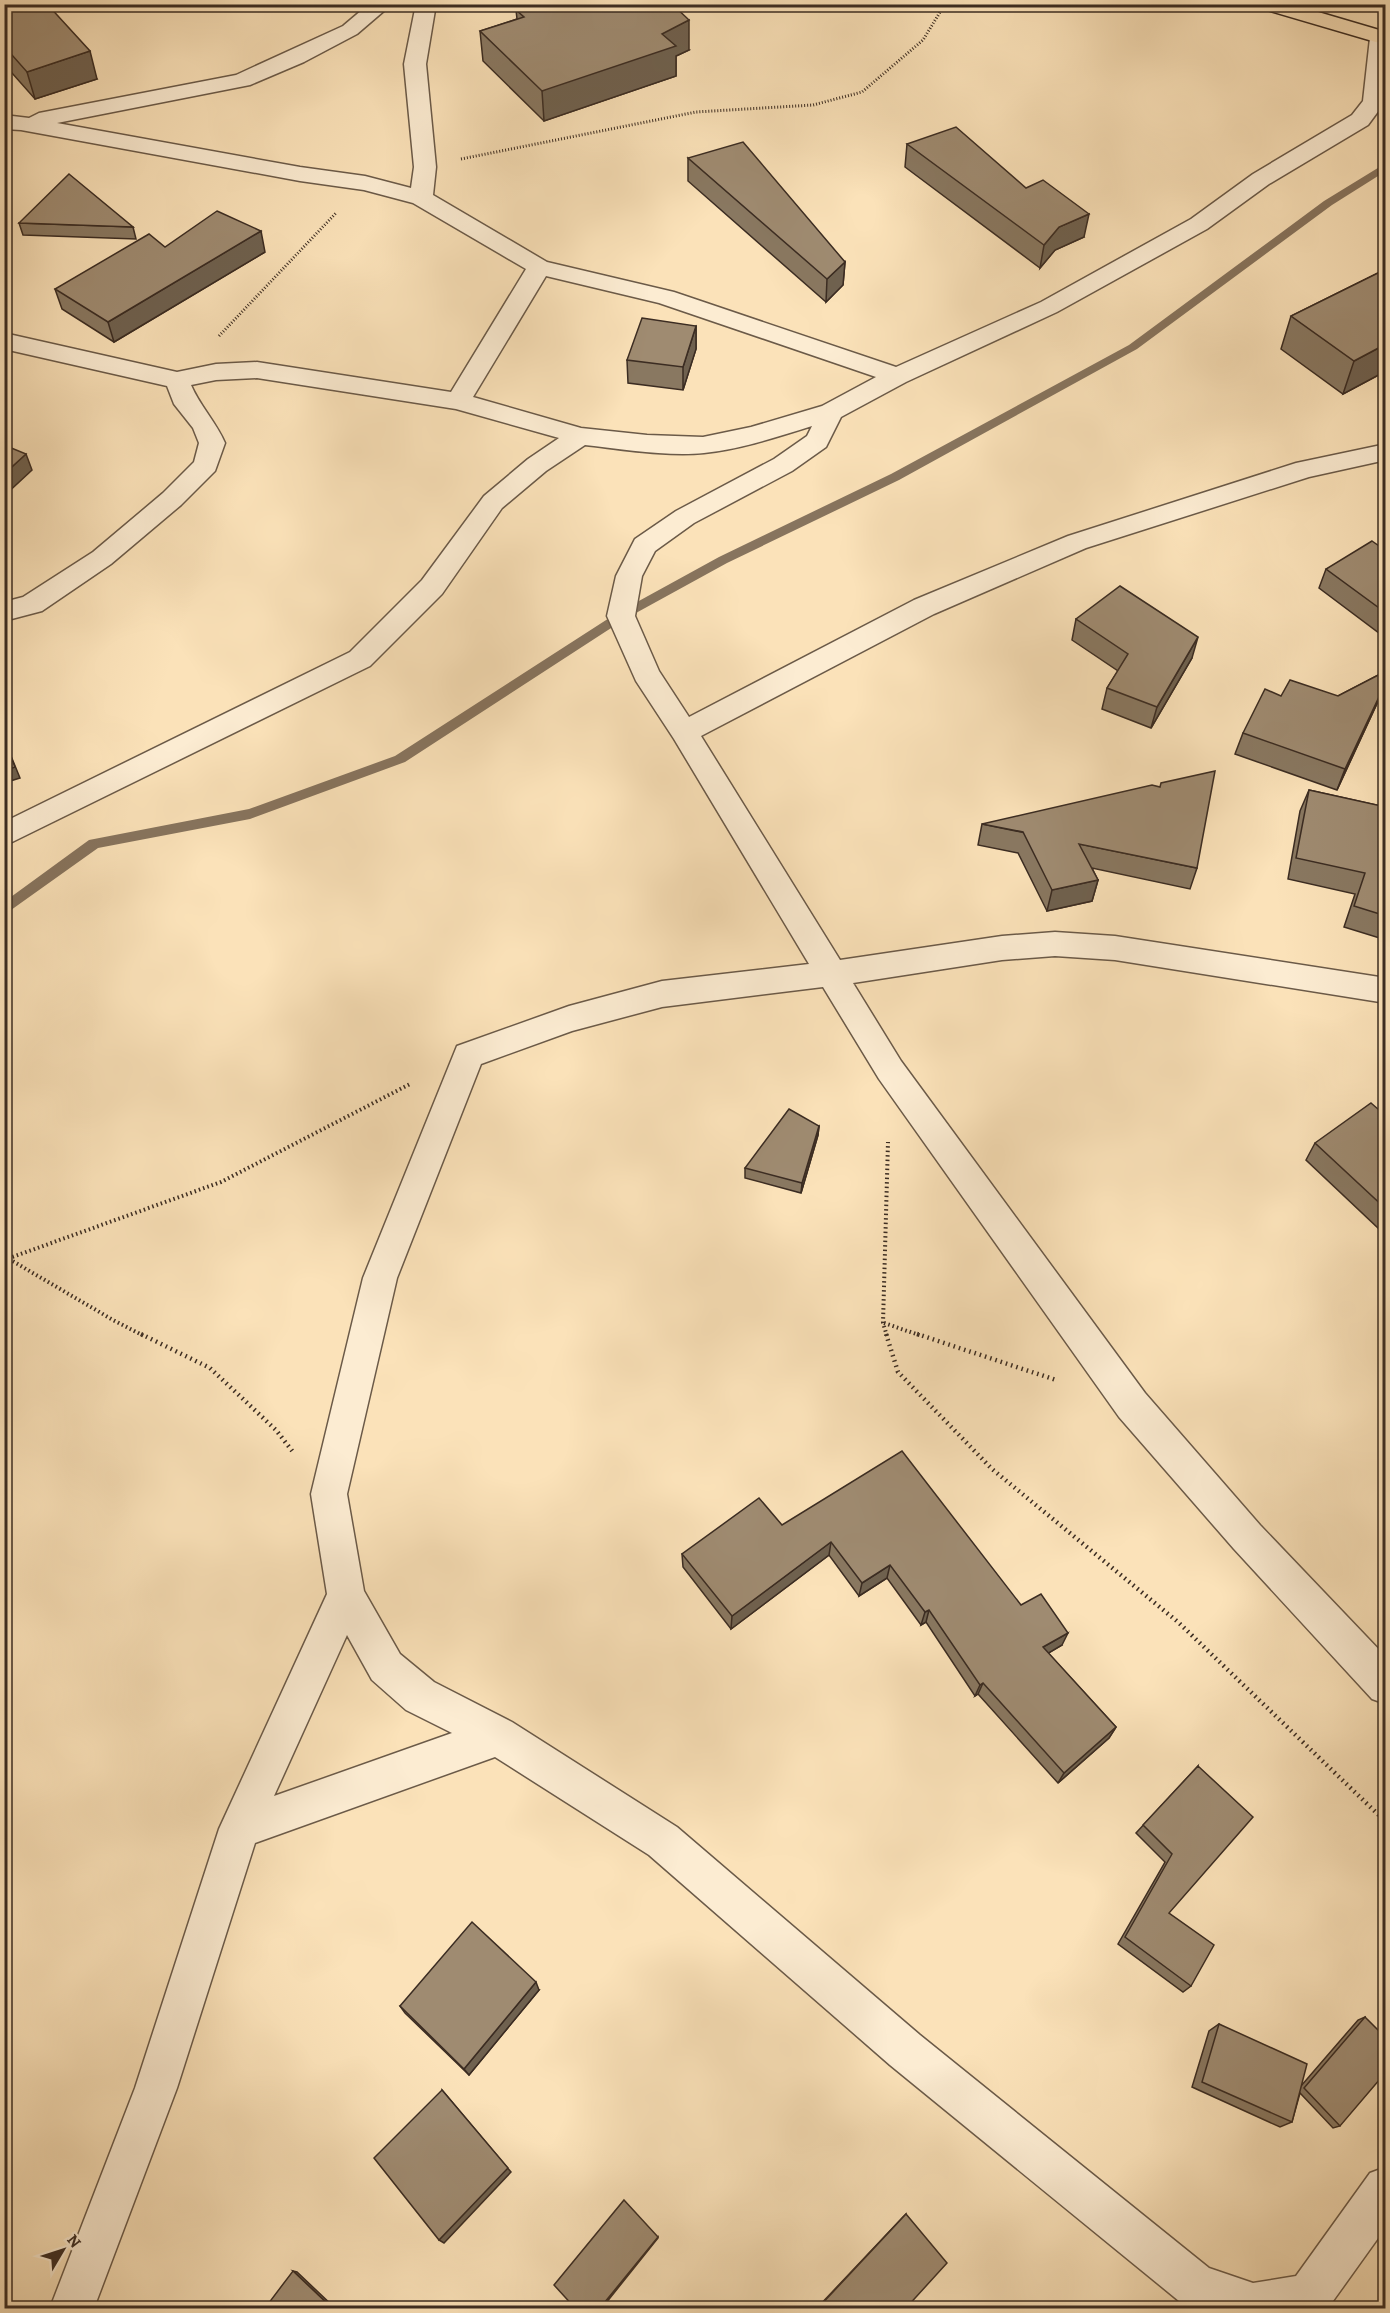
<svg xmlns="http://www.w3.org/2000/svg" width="1390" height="2313" font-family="Alegreya,serif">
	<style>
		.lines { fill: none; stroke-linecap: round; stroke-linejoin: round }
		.stream { fill: #87745e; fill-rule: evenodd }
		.minor-casing { stroke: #6b5a48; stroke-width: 3 }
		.major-casing { stroke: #3b2c22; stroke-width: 3 }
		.path-far2 { stroke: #3b2c22; stroke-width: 3; stroke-dasharray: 1 2; stroke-linecap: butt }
		.path-far1 { stroke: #3b2c22; stroke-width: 4; stroke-dasharray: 1.5 3; stroke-linecap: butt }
		.path { stroke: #3b2c22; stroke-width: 4.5; stroke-dasharray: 1.5 4; stroke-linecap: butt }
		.minor { fill: #fcecd2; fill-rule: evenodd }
		.major { fill: #fbe2b9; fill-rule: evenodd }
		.wall { fill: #897861; stroke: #3b2c22; stroke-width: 1.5 }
		.shaded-wall { fill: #6f614f; stroke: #3b2c22; stroke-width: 1.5 }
		.building { fill: #9f8b71; stroke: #3b2c22; stroke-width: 1.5 }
	</style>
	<rect width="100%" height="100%" fill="#fbe2b9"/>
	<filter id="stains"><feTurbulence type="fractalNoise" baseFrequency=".00333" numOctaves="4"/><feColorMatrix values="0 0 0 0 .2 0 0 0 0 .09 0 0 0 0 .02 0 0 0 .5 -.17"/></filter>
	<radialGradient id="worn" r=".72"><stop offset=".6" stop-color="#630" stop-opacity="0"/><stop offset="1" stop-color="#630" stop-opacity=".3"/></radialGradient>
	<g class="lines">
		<!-- stream -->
		<polygon class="stream" points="1386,163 1386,171 1332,205 1137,349 899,480 727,563 625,619 405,762 250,819 98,848 4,915 4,902 89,840 249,809 395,756 617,613 719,557 891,474 1129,345 1324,201"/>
		<defs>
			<g id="minor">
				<path d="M 369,4 L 392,4 L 357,34 L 304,62 L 250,85 L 57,123 L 300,167 L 365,176 L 411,188 L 414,167 L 404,64 L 416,4 L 436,4 L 426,64 L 436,167 L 433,195 L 547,262 L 674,292 L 896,367 L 1041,302 L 1191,219 L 1253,174 L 1352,115 L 1363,101 L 1370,38 L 1374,34 L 1386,33 L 1385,102 L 1368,125 L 1269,184 L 1207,229 L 1057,312 L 906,382 L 841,417 L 826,447 L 792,471 L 694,523 L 655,551 L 642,576 L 635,616 L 659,671 L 689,717 L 914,600 L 1068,536 L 1296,463 L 1386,444 L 1386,460 L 1309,477 L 1086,548 L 934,614 L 701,736 L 840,960 L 1002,936 L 1055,932 L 1115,936 L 1386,978 L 1386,1003 L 1115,960 L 1055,956 L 1002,960 L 853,983 L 901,1061 L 1145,1393 L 1260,1525 L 1386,1657 L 1386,1704 L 1372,1699 L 1234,1549 L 1119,1417 L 879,1079 L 823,987 L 662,1007 L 572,1031 L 481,1064 L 397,1278 L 347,1494 L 364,1591 L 400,1654 L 434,1682 L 512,1722 L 677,1827 L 920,2035 L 1209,2268 L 1253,2283 L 1296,2276 L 1370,2173 L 1386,2167 L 1386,2227 L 1328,2308 L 1198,2308 L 1179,2301 L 890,2065 L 649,1855 L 495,1757 L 255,1843 L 177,2088 L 94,2308 L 50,2308 L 135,2088 L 219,1829 L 327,1594 L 311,1494 L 363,1278 L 457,1046 L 569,1006 L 662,981 L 809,964 L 674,739 L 636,681 L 607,616 L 616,576 L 635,539 L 676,511 L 774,459 L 807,436 L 812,426 C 777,437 741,449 704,453 C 669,457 621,449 585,445 L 546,471 L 502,508 L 442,594 L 370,666 L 4,846 L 4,822 L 350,652 L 422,580 L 484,496 L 528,459 L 559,438 L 456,409 L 257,378 L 216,380 L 191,385 C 200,406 216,422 225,443 L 215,471 L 181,505 L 111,564 L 42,611 L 4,621 L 4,602 L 23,597 L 93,552 L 163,493 L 194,462 L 199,443 L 193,428 L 174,404 L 167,386 L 4,349 L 4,333 L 177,372 L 216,364 L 257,362 L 451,392 L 526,269 L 413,203 L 364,190 L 300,181 L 21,130 L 4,129 L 4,115 L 29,118 L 39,113 L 236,75 L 343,26 ZM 546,276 L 659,303 L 876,377 L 822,406 L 751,427 L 703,437 L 647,435 L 581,428 L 473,397 ZM 347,1635 L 372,1680 L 406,1710 L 452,1733 L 274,1796 Z"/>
				<polygon points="1317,4 1314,8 1303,11 1296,9 1293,5"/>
			</g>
			<polygon id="major" points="1257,4 1291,4 1386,32 1386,45 1260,8"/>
		</defs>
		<!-- minor casing -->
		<use href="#minor" class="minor-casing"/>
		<!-- major casing -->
		<use href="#major" class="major-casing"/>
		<!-- path-far2 -->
		<g class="path-far2">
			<polyline points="461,159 696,112 813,105 862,92 923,40 945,4"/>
			<polyline points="219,336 336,213"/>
		</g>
		<!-- path-far1 -->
		<g class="path-far1">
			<polyline points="9,1259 113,1320 144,1336"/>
			<polyline points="4,1260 221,1182 410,1084"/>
			<polyline points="884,1323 922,1336"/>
			<polyline points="887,1336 883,1323 888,1142"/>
		</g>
		<!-- path -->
		<g class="path">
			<polyline points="141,1334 210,1368 276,1430 293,1452"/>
			<polyline points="886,1334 898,1372 992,1469 1178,1622 1386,1822"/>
			<polyline points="917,1334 1056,1380"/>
		</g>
		<!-- minor -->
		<use href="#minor" class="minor"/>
		<!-- major -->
		<use href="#major" class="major"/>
	</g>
	<!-- wall -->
	<g class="wall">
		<polygon points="4,4 97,79 35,99 4,64"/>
		<polygon points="516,10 689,50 676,56 676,76 544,121 483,61 480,31 517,19"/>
		<polygon points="907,144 1026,188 1084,237 1055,250 1040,268 905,167"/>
		<polygon points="688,158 845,262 843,285 826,302 688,181"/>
		<polygon points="19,223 133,227 136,239 23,235"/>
		<polygon points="265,252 114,342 62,309 55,289"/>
		<polygon points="1386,269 1386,371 1343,394 1281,349 1291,316"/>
		<polygon points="696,326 696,349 683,390 628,383 627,360"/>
		<polygon points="1386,551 1386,634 1383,636 1319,588 1326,569"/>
		<polygon points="1076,619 1192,658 1151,728 1102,709 1107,688 1118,671 1072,640"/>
		<polygon points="1386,671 1386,684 1337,790 1235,754 1243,733 1281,696 1338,696"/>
		<polygon points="1309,790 1386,807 1386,940 1344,927 1355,894 1288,879 1300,811"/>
		<polygon points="982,824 1197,868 1190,889 1092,868 1098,880 1092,901 1047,911 1018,853 978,845"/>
		<polygon points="1386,1116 1386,1223 1378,1228 1306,1160 1315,1143"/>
		<polygon points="819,1126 818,1135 801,1193 745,1178 745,1168"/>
		<polygon points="782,1525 1021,1605 1062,1645 1048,1653 1116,1727 1109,1738 1058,1783 978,1694 975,1696 926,1622 921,1625 887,1578 859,1596 829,1555 731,1629 683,1567 682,1554"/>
		<polygon points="1198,1766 1169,1913 1191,1986 1183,1992 1118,1944 1165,1862 1136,1833"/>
		<polygon points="539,1990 469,2075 405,2013 400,2006"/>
		<polygon points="1365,2017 1340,2126 1333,2128 1300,2093 1292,2122 1280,2127 1192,2087 1209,2031 1219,2024 1301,2086 1358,2020"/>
		<polygon points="906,2214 906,2308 817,2308 902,2218"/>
	</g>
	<!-- shaded-wall -->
	<g class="shaded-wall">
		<polygon points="689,20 689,50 676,56 676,76 544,121 542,91"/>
		<polygon points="90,51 97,79 35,99 27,72"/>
		<polygon points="1089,214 1084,237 1055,250 1040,268 1044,245 1059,227"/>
		<polygon points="261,231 265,252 114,342 108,322"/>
		<polygon points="845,262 843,285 826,302 827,279"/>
		<polygon points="696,326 696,349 683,390 683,367"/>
		<polygon points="1386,344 1386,371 1343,394 1354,361"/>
		<polygon points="26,454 32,470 4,496 4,474"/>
		<polygon points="1198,637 1192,658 1151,728 1157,707"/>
		<polygon points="1386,682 1386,684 1337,790 1345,769"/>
		<polygon points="4,739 20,778 4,783"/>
		<polygon points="1098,880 1092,901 1047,911 1052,890"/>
		<polygon points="819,1126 818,1135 801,1193 802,1183"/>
		<polygon points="1386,1215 1386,1223 1378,1228"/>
		<polygon points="831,1542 829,1555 731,1629 732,1616"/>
		<polygon points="890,1565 887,1578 859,1596 862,1583"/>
		<polygon points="929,1610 926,1622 921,1625 925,1612"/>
		<polygon points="1068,1633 1062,1645 1037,1660 1043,1647"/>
		<polygon points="983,1683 978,1694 975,1696 980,1685"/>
		<polygon points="1116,1727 1109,1738 1058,1783 1064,1773"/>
		<polygon points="536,1982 539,1990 469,2075 464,2069"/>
		<polygon points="442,2090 511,2172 444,2243 439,2240"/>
		<polygon points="658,2237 658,2238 602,2308 600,2308"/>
		<polygon points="293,2271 297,2272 335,2308 332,2308"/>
	</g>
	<!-- building -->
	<g class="building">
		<polygon points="4,4 26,4 23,7 29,4 47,4 90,51 27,72 4,46"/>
		<polygon points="533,4 672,4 689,20 662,34 676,46 542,91 480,31 524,17 516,10"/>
		<polygon points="956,127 1026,188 1043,180 1089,214 1059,227 1044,245 907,144"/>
		<polygon points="743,142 845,262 827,279 688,158"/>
		<polygon points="69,174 133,227 19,223"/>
		<polygon points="217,211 261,231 108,322 55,289 149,234 165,247"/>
		<polygon points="1386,269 1386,344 1354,361 1291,316"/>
		<polygon points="642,318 696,326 683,367 627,360"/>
		<polygon points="4,445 26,454 4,474"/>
		<polygon points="1372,541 1386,551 1386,613 1326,569"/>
		<polygon points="1120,586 1198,637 1157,707 1107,688 1128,654 1076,619"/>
		<polygon points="1386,671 1386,682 1345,769 1243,733 1265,689 1281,696 1290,680 1338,696"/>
		<polygon points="4,740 15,767 4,771"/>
		<polygon points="1215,771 1197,868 1079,844 1098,880 1052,890 1023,832 982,824 1152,785 1160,787 1161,783"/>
		<polygon points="1309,790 1386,807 1386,916 1354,906 1365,873 1296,858"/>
		<polygon points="1371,1103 1386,1116 1386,1209 1315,1143"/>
		<polygon points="789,1109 819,1126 802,1183 745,1168"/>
		<polygon points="902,1451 1021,1605 1041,1594 1068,1633 1043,1647 1116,1727 1064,1773 983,1683 980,1685 929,1610 925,1612 890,1565 862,1583 831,1542 732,1616 682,1554 759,1498 782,1525"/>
		<polygon points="1198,1766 1253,1817 1169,1913 1214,1945 1191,1986 1125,1937 1172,1854 1143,1825"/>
		<polygon points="472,1922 536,1982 464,2069 400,2006"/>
		<polygon points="1365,2017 1386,2038 1386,2072 1340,2126 1304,2088"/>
		<polygon points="1219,2024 1307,2064 1292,2122 1202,2082"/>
		<polygon points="442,2090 508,2168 439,2240 374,2158"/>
		<polygon points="624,2200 658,2237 600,2308 575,2308 554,2285"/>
		<polygon points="906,2214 947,2263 906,2308 818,2308"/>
		<polygon points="293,2271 332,2308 273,2308 268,2304"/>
	</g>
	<!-- margin -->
	<rect width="1390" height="2313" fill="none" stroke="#fbe2b9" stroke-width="24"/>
	<rect x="6" y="6" width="1378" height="2301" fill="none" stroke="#3b2c22" stroke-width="3"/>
	<rect x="12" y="12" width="1366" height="2289" fill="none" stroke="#3b2c22" stroke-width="1.5"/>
	<!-- north arrow -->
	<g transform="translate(63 2250) rotate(51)" stroke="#fcecd2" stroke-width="4.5" paint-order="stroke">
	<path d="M0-4.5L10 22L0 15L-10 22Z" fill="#3b2c22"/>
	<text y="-9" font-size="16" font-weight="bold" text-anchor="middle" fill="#3b2c22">N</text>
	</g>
	<rect width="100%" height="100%" filter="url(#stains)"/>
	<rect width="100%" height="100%" fill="url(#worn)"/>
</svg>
